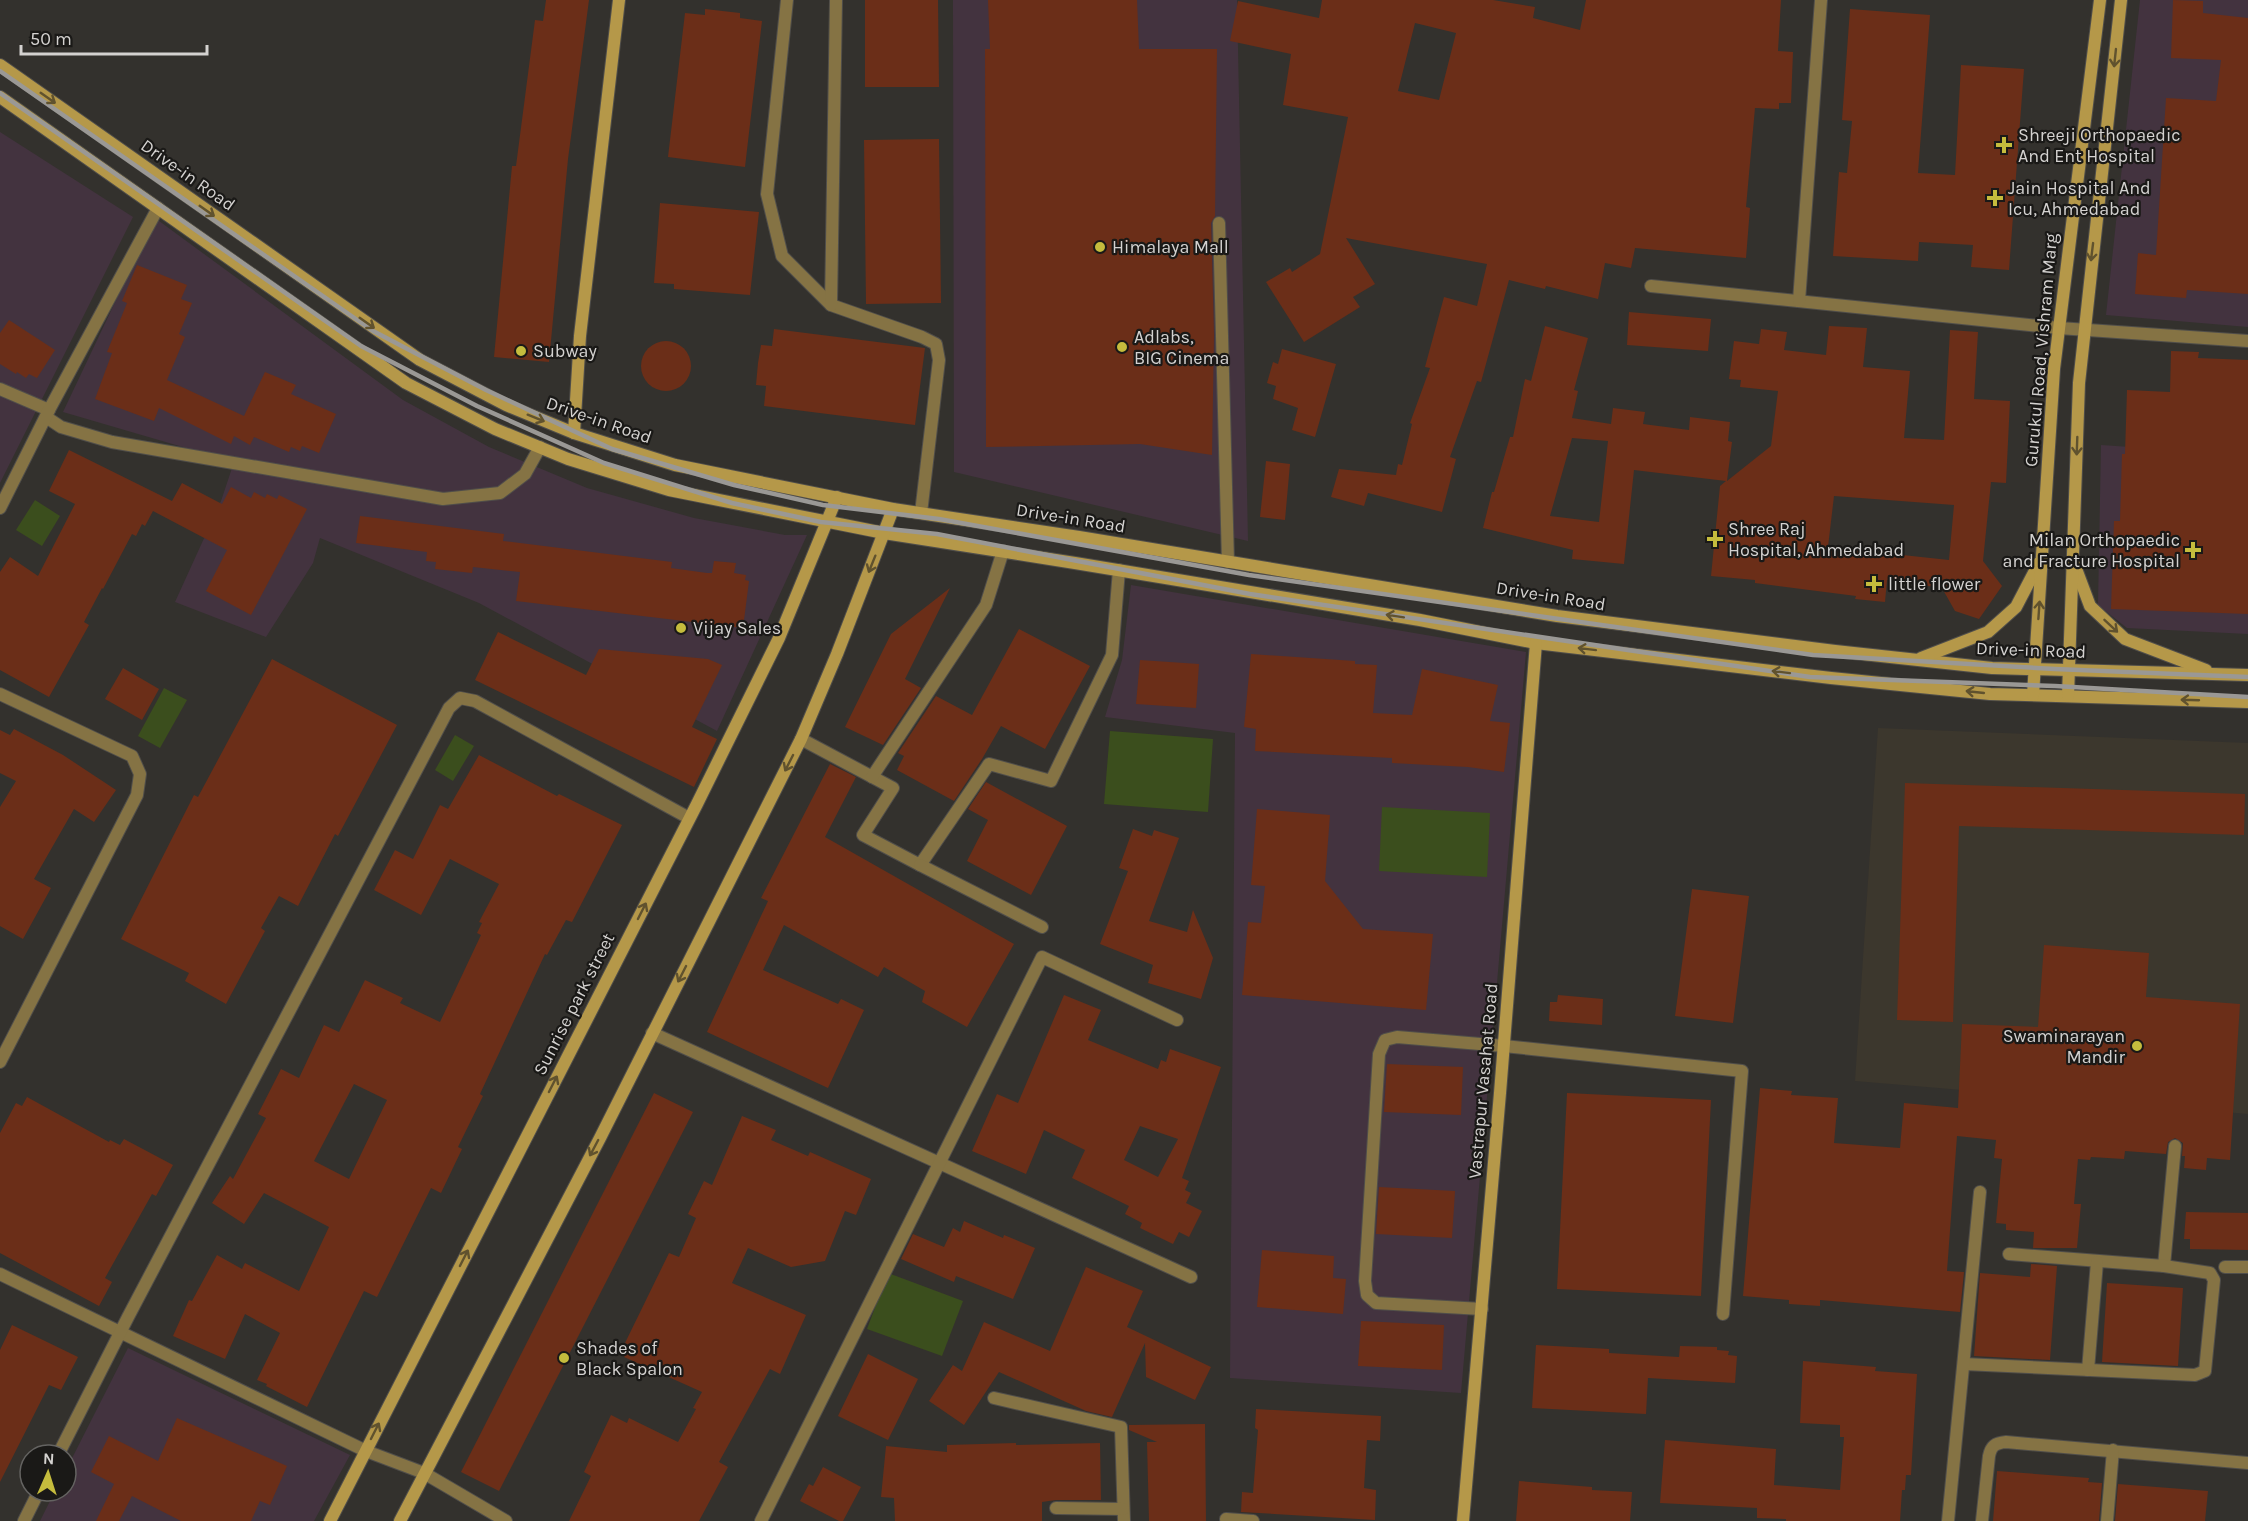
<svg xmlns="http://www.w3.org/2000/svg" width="2248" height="1521" font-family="Karla,sans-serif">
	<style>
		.commercial { fill: #43333f }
		.built { fill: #3c372d }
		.green { fill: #3b4e1d }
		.building { fill: #6b2e18; fill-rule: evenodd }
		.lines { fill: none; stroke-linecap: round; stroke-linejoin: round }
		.street-casing { stroke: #504e4a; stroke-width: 14 }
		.secondary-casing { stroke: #504e4a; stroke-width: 14 }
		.street { stroke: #857344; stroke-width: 12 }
		.secondary { stroke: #b59849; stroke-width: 12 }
		.rail { stroke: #9a9895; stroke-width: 4.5 }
		.oneway { stroke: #60522e }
		.poi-dot { fill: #c5bc3d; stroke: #1a1917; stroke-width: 2 }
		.labels { text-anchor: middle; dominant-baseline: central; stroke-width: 4.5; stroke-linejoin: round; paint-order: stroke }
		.poi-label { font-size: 18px; fill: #d4d2d0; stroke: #1a1917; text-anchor: start }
		.street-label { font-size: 18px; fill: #d4d2d0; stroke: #1a1917 }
	</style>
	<rect width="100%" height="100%" fill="#33312d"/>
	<!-- commercial -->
	<g class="commercial">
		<polygon points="953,0 1237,0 1248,541 954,472"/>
		<polygon points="2140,0 2248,0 2248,327 2106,315"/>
		<polygon points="0,132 133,217 0,483"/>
		<polygon points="155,218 403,400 489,447 587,488 694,518 785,535 807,535 717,731 479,603 320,538 313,563 266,637 175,602 221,501 234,462 63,412"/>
		<polygon points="2101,445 2248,455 2248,634 2127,628 2098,605"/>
		<polygon points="1131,585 1526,652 1461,1393 1230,1378 1235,733 1105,717 1122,660"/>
		<polygon points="128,1348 350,1455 314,1521 40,1521 55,1491 66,1491 66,1470"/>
	</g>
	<!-- built -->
	<polygon class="built" points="1878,728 2248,743 2248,1114 1855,1081"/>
	<!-- green -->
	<g class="green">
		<polygon points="35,500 60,516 42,546 16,530"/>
		<polygon points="164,688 187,700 160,748 138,736"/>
		<polygon points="1110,731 1213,739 1208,812 1104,804"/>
		<polygon points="455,735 474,746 453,781 435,770"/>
		<polygon points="1382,807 1490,813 1487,877 1379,871"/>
		<polygon points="888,1273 963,1301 942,1356 867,1329"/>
	</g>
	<!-- building -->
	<g class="building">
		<polygon points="546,0 589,0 568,159 549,362 494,357 512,166 516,166 535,20 543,21"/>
		<polygon points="865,0 938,0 939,87 865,87"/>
		<polygon points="988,0 1137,0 1139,49 1217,49 1215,216 1211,223 1214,335 1212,455 1140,444 986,447 985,49 990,49"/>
		<path d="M 1322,0 L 1493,0 L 1535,7 L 1533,18 L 1580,30 L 1586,0 L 1781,0 L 1778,51 L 1793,52 L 1791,103 L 1779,103 L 1779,109 L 1755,108 L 1746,207 L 1750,208 L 1746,258 L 1635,248 L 1631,268 L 1605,263 L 1598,299 L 1546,286 L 1545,289 L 1509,280 L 1481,382 L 1477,381 L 1450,457 L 1456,459 L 1442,512 L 1368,493 L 1364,506 L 1331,497 L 1339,469 L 1396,475 L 1398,464 L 1402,465 L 1412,424 L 1410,423 L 1430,368 L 1425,367 L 1444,297 L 1477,306 L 1487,264 L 1346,238 L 1375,284 L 1353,297 L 1360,307 L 1304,342 L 1266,282 L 1290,268 L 1292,272 L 1320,254 L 1348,117 L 1283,105 L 1291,54 L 1230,41 L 1238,1 L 1319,18 ZM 1415,23 L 1456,33 L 1439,100 L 1398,91 Z"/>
		<polygon points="2173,0 2203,1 2203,13 2248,18 2248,294 2187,290 2186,298 2135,294 2138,253 2156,255 2166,98 2216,101 2221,60 2171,58"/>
		<polygon points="705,9 740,13 740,18 762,21 745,167 668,157 685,13 705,15"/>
		<polygon points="1850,9 1930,15 1918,173 1955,175 1961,65 2024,69 2009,270 1971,267 1973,245 1919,242 1918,261 1833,256 1839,172 1847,173 1852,121 1842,120"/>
		<polygon points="939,139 941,303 866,304 864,140"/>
		<polygon points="660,203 759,212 750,295 674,289 674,284 654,283"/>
		<polygon points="137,265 187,285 181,299 192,303 179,334 185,337 167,380 244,416 265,372 296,385 291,394 336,414 319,453 302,446 300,451 291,447 289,452 254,437 250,445 234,436 231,444 159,408 154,421 95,399 112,353 107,352 127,303 122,301"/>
		<polygon points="1629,312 1711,319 1708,351 1627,345"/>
		<polygon points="9,320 55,350 37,378 29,374 26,378 17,372 16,374 0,364 0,333"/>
		<path d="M 1545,326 L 1588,338 L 1574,390 L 1578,391 L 1572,418 L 1611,424 L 1613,408 L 1645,412 L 1643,424 L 1689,430 L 1690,417 L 1730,422 L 1728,441 L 1732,442 L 1727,481 L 1771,446 L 1778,391 L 1740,387 L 1741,380 L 1729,379 L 1734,341 L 1759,344 L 1761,329 L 1787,332 L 1784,350 L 1826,355 L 1829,326 L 1867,328 L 1863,367 L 1910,371 L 1904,438 L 1944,440 L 1950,330 L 1978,332 L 1974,399 L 2010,401 L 2006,483 L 1991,482 L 1983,561 L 2002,586 L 1979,619 L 1955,611 L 1942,588 L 1887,580 L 1885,602 L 1855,599 L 1856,596 L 1755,583 L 1755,580 L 1711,576 L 1720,486 L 1726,481 L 1634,470 L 1624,564 L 1572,559 L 1573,550 L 1483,528 L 1492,492 L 1494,492 L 1510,437 L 1513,437 L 1525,379 L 1531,381 ZM 1572,438 L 1608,441 L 1599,522 L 1550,516 ZM 1834,496 L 1954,505 L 1949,560 L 1828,547 Z"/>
		<polygon points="774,329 925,348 915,425 764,406 766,386 756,385 758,363 761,345 772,346"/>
		<circle cx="666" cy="366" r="25"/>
		<polygon points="1282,349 1336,364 1315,437 1292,430 1298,408 1273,399 1276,386 1267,383 1273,362 1278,364"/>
		<polygon points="2171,351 2199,352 2198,358 2248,360 2248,614 2111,609 2114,521 2120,521 2122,454 2125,454 2127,390 2170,392"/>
		<polygon points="69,450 172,501 182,483 222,504 231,487 251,498 254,492 265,498 267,494 277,499 279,495 307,509 251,615 206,591 227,550 153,511 145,526 142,524 136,536 132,534 103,589 102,588 84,622 89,625 49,697 0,670 0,572 10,557 38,576 75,504 49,491"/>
		<polygon points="1266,461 1290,464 1285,520 1260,517"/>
		<polygon points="360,516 504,534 503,541 672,562 671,568 707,573 712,573 714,561 736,563 734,573 746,575 745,580 749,581 743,628 516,601 520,572 473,567 472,573 435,569 436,562 426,561 427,552 356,543"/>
		<polygon points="950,588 905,679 921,688 883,745 845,727 891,634"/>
		<polygon points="1019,629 1090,666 1045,749 1001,726 982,759 954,801 897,770 904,756 898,753 936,696 972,715"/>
		<polygon points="498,632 586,675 599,649 708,659 722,665 692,727 717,739 694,787 475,680"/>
		<polygon points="1251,654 1355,661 1355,664 1377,665 1373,713 1412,715 1422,669 1498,685 1490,721 1510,723 1504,772 1468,767 1392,763 1392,758 1255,751 1256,729 1244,727"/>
		<polygon points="272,659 397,725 338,836 335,834 298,906 279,896 261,928 265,931 226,1004 185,981 189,973 121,939 194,795 198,797"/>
		<polygon points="1140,660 1199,664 1196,708 1136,704"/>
		<polygon points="123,668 159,689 142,720 105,699"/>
		<polygon points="14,729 63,755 116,790 94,822 74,809 34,879 51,888 23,939 0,926 0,807 16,781 0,773 0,730 10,735"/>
		<path d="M 479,755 L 557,796 L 559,794 L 622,825 L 572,922 L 566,920 L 547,955 L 545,954 L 480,1094 L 483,1096 L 458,1147 L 462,1149 L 441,1193 L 431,1188 L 377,1297 L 364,1291 L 307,1407 L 266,1386 L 267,1384 L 257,1380 L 280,1333 L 245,1314 L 225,1359 L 173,1336 L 189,1300 L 192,1301 L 217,1255 L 242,1269 L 245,1263 L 299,1291 L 329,1227 L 264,1193 L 244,1224 L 212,1203 L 230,1176 L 233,1179 L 266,1118 L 258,1114 L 281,1069 L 299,1078 L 324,1025 L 339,1032 L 365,980 L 403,998 L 400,1003 L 440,1022 L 481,935 L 477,933 L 482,923 L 479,922 L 499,884 L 450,859 L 421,915 L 374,890 L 395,850 L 413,859 L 440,805 L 448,809 ZM 354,1084 L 387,1100 L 349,1179 L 314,1161 Z"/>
		<polygon points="830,764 856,777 825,837 1014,944 967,1027 922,1002 925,991 884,967 878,977 784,925 763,970 838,1004 841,999 864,1010 828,1088 707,1032 768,901 761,898"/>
		<polygon points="986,782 1067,826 1031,895 967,861 988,820 968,809"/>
		<polygon points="1905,783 2245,794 2244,835 1959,826 1953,1022 1897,1020"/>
		<polygon points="1257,809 1330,815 1325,881 1363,929 1433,934 1426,1010 1242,995 1248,922 1261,923 1265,886 1251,885"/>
		<polygon points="1133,829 1152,836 1154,830 1179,838 1149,921 1187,932 1193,910 1213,958 1201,999 1148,983 1153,965 1100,944 1128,871 1119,868"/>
		<polygon points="1692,889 1749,896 1733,1023 1675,1016"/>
		<polygon points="2044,945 2149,953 2146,997 2240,1004 2230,1160 2207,1158 2206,1170 2184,1168 2185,1156 2182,1156 2183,1143 2175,1138 2168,1142 2166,1154 2125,1151 2124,1159 2091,1157 2090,1160 2078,1159 2074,1204 2081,1204 2077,1248 2033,1248 2034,1232 2006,1230 2006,1224 1996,1223 2002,1159 1994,1158 1996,1140 1957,1136 1947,1271 1964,1272 1960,1312 1820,1300 1820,1306 1789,1304 1789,1300 1743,1296 1760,1088 1792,1091 1791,1095 1838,1098 1834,1143 1900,1148 1904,1103 1958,1108 1962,1024 2038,1027"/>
		<path d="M 1064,995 L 1101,1010 L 1088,1040 L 1158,1069 L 1161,1060 L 1166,1062 L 1170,1049 L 1221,1067 L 1182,1178 L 1189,1181 L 1185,1190 L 1191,1193 L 1186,1203 L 1202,1211 L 1189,1237 L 1179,1232 L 1173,1244 L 1140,1228 L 1142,1223 L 1125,1214 L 1129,1206 L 1072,1178 L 1085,1150 L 1044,1130 L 1026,1174 L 972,1151 L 997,1094 L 1018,1103 ZM 1140,1126 L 1178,1139 L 1158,1177 L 1124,1160 Z"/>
		<polygon points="1558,995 1603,999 1602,1025 1549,1021 1550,1002 1557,1002"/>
		<polygon points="1387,1064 1463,1067 1461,1115 1384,1112"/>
		<polygon points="654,1093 693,1112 499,1491 461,1472"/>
		<polygon points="1567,1093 1711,1100 1701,1296 1557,1289"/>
		<polygon points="27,1097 109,1142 110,1140 120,1145 124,1139 173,1165 156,1196 152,1194 105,1278 112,1282 99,1306 0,1253 0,1133 16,1103 22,1106"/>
		<polygon points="742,1116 776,1130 771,1140 808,1156 810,1152 871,1179 856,1215 845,1211 825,1261 791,1267 748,1248 732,1283 806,1315 780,1374 770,1369 719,1462 728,1467 699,1521 569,1521 591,1476 584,1472 611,1415 627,1423 629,1418 678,1442 696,1409 693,1408 702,1392 624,1357 629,1345 625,1343 669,1253 679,1257 696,1218 688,1214 704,1181 712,1185"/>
		<polygon points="1379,1187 1455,1191 1452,1238 1376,1234"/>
		<polygon points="2186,1212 2248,1213 2248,1250 2190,1249 2190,1239 2184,1239"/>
		<polygon points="964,1221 1003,1238 1004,1235 1035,1248 1013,1299 956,1276 954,1282 901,1259 913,1234 944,1247 953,1228 960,1232"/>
		<polygon points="1262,1250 1334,1256 1333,1278 1346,1279 1343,1314 1257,1307"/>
		<polygon points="2031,1264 2057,1266 2050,1360 1974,1356 1980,1273 2030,1277"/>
		<polygon points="1086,1267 1143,1291 1127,1327 1211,1367 1195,1400 1146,1377 1145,1343 1112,1417 1086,1411 999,1372 964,1425 929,1401 953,1365 962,1371 984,1322 1050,1351"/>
		<polygon points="2107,1283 2183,1288 2178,1366 2102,1362"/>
		<polygon points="1361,1321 1444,1325 1442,1370 1358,1366"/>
		<polygon points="12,1325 78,1357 61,1390 49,1385 0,1482 0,1350"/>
		<polygon points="1536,1345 1609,1349 1609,1353 1679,1357 1680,1346 1717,1347 1717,1350 1729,1351 1728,1355 1737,1356 1735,1383 1648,1378 1646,1414 1532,1408"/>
		<polygon points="868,1354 918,1379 888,1440 838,1416"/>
		<polygon points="1803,1361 1876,1367 1875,1371 1917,1374 1911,1475 1906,1475 1905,1490 1902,1490 1900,1521 1786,1521 1786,1519 1757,1518 1757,1508 1660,1503 1665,1440 1776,1449 1774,1485 1840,1490 1844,1437 1840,1437 1840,1425 1800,1423"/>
		<polygon points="1256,1409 1381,1416 1380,1441 1367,1440 1364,1488 1376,1490 1375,1520 1241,1512 1242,1492 1253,1493 1258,1430 1255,1428"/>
		<polygon points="177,1418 287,1466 270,1505 260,1501 251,1521 181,1521 132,1496 119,1521 96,1521 114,1484 91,1472 109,1436 158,1461"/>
		<polygon points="1205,1424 1206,1521 1149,1521 1147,1442 1157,1442 1129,1430 1129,1425"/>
		<polygon points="1016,1443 1016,1445 1100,1443 1101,1500 1056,1500 1042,1502 1042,1521 895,1521 894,1498 881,1497 886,1446 947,1452 947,1445"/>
		<polygon points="823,1467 861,1487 843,1521 839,1521 800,1501 809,1484 813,1486"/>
		<polygon points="1997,1471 2089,1478 2088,1482 2102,1483 2099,1521 1993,1521"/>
		<polygon points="1519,1481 1592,1487 1592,1490 1632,1492 1630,1521 1516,1521"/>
		<polygon points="2118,1484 2208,1491 2205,1521 2115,1521"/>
	</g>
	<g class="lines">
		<defs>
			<g id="street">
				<polyline points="787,0 767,194 782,256 831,305 922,337 936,344 939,360 921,513"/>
				<polyline points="1219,223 1228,562"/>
				<polyline points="1651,286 2059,328 2248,341"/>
				<polyline points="1799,301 1821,0"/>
				<polyline points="831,305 836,0"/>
				<polyline points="0,389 49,410"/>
				<polyline points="46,417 61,427 112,442 443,499 500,493 525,474 540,447"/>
				<polyline points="0,508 49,410 158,208"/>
				<polyline points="0,694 132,756 140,774 137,795 0,1062"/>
				<polyline points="801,739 893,788 863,835 920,865 989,764 1051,781 1112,655 1119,570"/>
				<polyline points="872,777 986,605 1003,551"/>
				<polyline points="920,865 1042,927"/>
				<polyline points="652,1033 1191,1277"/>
				<polyline points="2164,1266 2175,1146"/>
				<polyline points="2225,1267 2248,1267"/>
				<polyline points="0,1274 366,1451 424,1473 506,1521"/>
				<polyline points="1482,1309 1376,1303 1367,1295 1365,1281 1379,1054 1385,1040 1397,1037 1504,1046 1742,1071 1723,1314"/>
				<polyline points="1964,1364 2195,1375 2205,1371 2214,1280 2210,1273 2164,1266 2009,1254"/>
				<polyline points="2088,1370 2097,1262"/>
				<polyline points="994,1398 1121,1427 1124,1521"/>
				<polyline points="58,1455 128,1317 449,708 460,698 475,701 689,818"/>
				<polyline points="1056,1508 1123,1509"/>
				<polyline points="1226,1519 1253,1521"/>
				<polyline points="24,1521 39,1491"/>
				<polyline points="761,1521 1042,957 1177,1020"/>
				<polyline points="1948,1521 1980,1192"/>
				<path d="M 1982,1521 L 1989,1456 C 1991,1446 1995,1443 2006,1442 L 2248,1463"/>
				<polyline points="2107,1521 2113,1450"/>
			</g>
			<g id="secondary">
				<polyline points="0,65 420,360 506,405 574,433 675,465 893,509 1079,537 1557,616 1835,651 1992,668 2248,675"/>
				<polyline points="0,97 406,383 495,429 568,459 669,490 884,533 1075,563 1420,620 1536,643 1831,678 1990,694 2248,702"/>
				<polyline points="574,433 580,336 619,0"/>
				<polyline points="2075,566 2090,606 2125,639 2206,670"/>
				<polyline points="1921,658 1988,632 2016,607 2039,563"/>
				<polyline points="2033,695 2054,369 2100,0"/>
				<polyline points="2068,696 2079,383 2121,0"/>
				<polyline points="330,1521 697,804 779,638 837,497"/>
				<polyline points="400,1521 600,1138 801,739 837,654 893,509"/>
				<polyline points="1463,1521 1500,1093 1536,643"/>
			</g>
		</defs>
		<!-- street casing -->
		<use href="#street" class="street-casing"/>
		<!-- secondary casing -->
		<use href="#secondary" class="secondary-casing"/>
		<!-- street -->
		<use href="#street" class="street"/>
		<!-- secondary -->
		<use href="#secondary" class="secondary"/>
		<!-- rail -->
		<g class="rail">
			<polyline points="0,71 373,331 486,390 612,449 734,485 823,505 939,519 1249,575 1813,655 2055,669 2248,677"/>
			<polyline points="0,93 361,346 477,406 604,463 732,503 821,522 937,534 1250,594 1810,677 2055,686 2248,697"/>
		</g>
	</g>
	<!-- one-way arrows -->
	<defs><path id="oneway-shaft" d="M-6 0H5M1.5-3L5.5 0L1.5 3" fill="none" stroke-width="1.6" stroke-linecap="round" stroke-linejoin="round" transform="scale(1.5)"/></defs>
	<g class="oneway">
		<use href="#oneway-shaft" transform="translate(2115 58) rotate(96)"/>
		<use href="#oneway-shaft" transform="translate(48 98) rotate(35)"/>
		<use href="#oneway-shaft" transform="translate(207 211) rotate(35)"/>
		<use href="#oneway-shaft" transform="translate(2092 252) rotate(97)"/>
		<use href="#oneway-shaft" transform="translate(367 323) rotate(35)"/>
		<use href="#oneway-shaft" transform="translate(536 418) rotate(22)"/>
		<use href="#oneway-shaft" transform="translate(2077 446) rotate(92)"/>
		<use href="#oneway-shaft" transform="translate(872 564) rotate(112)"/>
		<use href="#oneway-shaft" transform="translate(2039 610) rotate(-86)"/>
		<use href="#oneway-shaft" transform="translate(1395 616) rotate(-171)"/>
		<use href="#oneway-shaft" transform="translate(2111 626) rotate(43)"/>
		<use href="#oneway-shaft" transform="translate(1587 649) rotate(-173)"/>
		<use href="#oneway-shaft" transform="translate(1781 672) rotate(-173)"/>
		<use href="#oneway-shaft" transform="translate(1975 692) rotate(-174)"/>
		<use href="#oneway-shaft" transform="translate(2190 700) rotate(-178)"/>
		<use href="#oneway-shaft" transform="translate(789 763) rotate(117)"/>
		<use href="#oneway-shaft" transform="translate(642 911) rotate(-63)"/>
		<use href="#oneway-shaft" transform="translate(682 974) rotate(117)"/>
		<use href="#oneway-shaft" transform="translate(553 1084) rotate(-63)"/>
		<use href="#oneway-shaft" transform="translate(594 1148) rotate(118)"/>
		<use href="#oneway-shaft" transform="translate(464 1258) rotate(-63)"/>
		<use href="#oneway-shaft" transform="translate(375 1431) rotate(-63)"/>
	</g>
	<!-- markers -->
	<g class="poi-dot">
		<path d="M2001 136h6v6h6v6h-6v6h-6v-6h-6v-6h6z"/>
		<path d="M1992 189h6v6h6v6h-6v6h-6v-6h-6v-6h6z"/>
		<circle cx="1100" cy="247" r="6"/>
		<circle cx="1122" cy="347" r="6"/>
		<circle cx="521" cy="351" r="6"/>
		<path d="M1712 530h6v6h6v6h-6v6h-6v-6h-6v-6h6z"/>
		<path d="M2190 541h6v6h6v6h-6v6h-6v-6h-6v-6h6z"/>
		<path d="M1871 575h6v6h6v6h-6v6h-6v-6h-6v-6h6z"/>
		<circle cx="681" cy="628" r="6"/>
		<circle cx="2137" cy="1046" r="6"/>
		<circle cx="564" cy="1358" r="6"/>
	</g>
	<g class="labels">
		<!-- poi labels -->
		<g class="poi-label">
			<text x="2018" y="135">Shreeji Orthopaedic<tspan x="2018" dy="21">And Ent Hospital</tspan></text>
			<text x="2008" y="188">Jain Hospital And<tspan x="2008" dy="21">Icu, Ahmedabad</tspan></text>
			<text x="1112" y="247">Himalaya Mall</text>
			<text x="1134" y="337">Adlabs,<tspan x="1134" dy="21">BIG Cinema</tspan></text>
			<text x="533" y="351">Subway</text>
			<text x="1728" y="529">Shree Raj<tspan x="1728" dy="21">Hospital, Ahmedabad</tspan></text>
			<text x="2180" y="540" text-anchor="end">Milan Orthopaedic<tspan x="2180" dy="21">and Fracture Hospital</tspan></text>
			<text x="1888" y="584">little flower</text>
			<text x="693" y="628">Vijay Sales</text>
			<text x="2125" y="1036" text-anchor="end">Swaminarayan<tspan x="2125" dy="21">Mandir</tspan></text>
			<text x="576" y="1348">Shades of<tspan x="576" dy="21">Black Spalon</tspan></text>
		</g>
		<!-- street labels -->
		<g class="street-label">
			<text transform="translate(188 175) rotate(35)">Drive-in Road</text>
			<text transform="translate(2041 350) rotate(-85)">Gurukul Road, Vishram Marg</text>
			<text transform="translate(599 420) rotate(19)">Drive-in Road</text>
			<text transform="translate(1071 518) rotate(9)">Drive-in Road</text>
			<text transform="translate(1551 596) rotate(9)">Drive-in Road</text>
			<text transform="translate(2031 650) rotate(2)">Drive-in Road</text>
			<text transform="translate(574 1004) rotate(-63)">Sunrise park street</text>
			<text transform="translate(1483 1081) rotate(-85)">Vastrapur Vasahat Road</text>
		</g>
	</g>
	<!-- north arrow -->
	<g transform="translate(48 1473) rotate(3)"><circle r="28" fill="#1a1917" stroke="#646361" stroke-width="1.5"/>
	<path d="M0-4.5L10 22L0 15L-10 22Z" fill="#c5bc3d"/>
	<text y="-9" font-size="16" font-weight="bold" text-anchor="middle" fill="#d4d2d0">N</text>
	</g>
	<!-- scale -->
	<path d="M21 45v9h186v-9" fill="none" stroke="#d4d2d0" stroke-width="3"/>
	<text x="30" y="45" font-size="18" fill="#d4d2d0" stroke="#1a1917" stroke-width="4.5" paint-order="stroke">50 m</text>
</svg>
